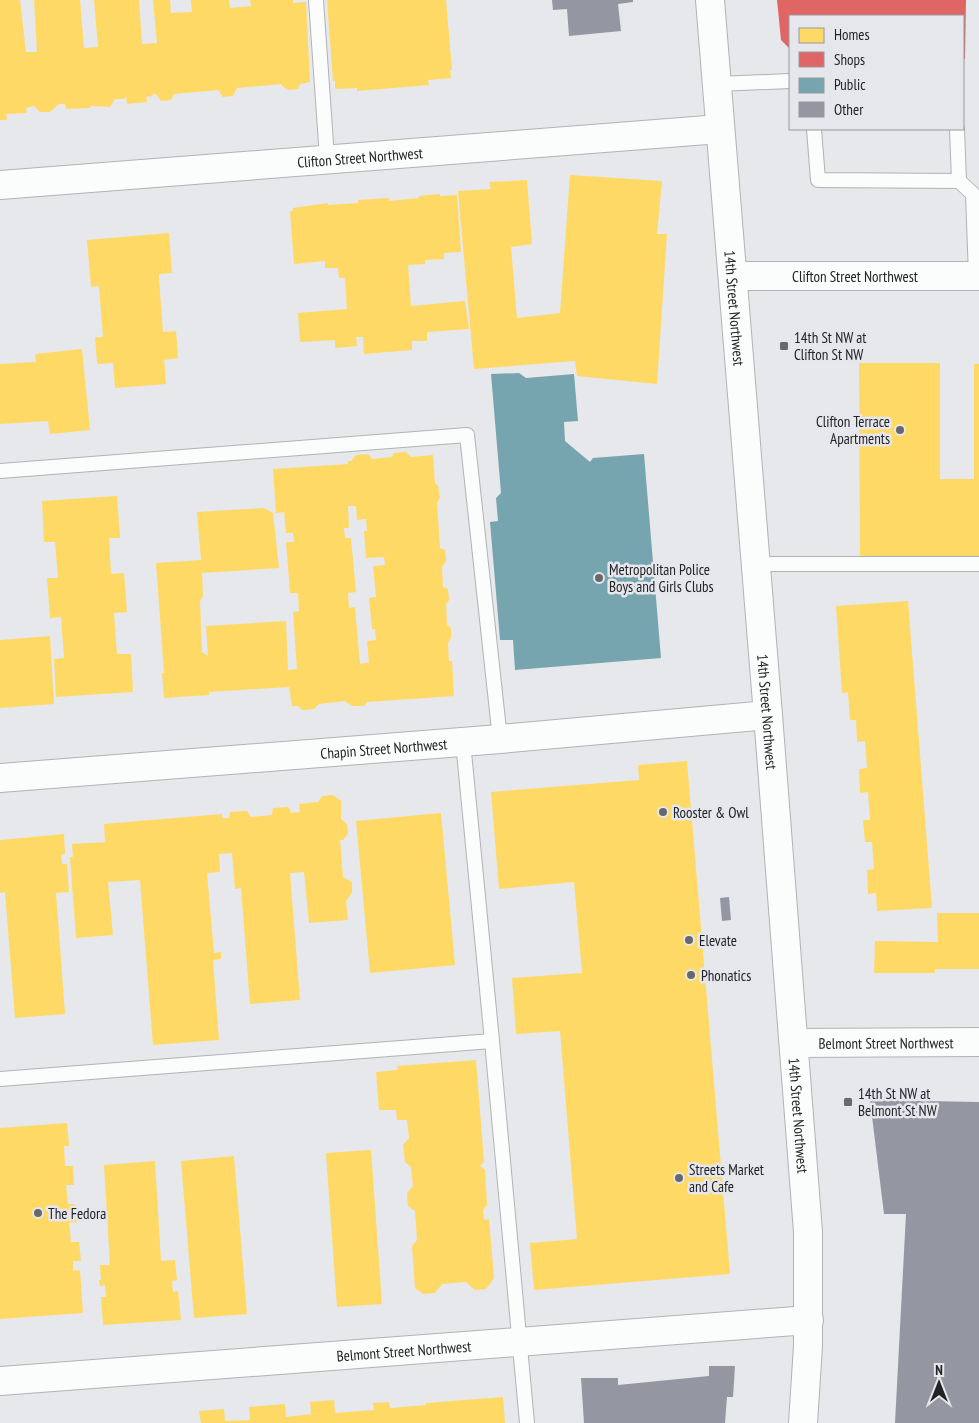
<svg xmlns="http://www.w3.org/2000/svg" width="979" height="1423" font-family="'PT Sans Narrow',sans-serif">
	<style>
		.homes { fill: #ffd966; fill-rule: evenodd }
		.shops { fill: #e06666 }
		.public { fill: #76a5af }
		.building { fill: #9496a2 }
		.lines { fill: none; stroke-linecap: round; stroke-linejoin: round }
		.lane-casing { stroke: #b1b2b3; stroke-width: 16 }
		.street-casing { stroke: #b1b2b3; stroke-width: 30 }
		.secondary-casing { stroke: #b1b2b3; stroke-width: 30 }
		.lane { stroke: #fbfcfc; stroke-width: 14 }
		.street { stroke: #fbfcfc; stroke-width: 28 }
		.secondary { stroke: #fbfcfc; stroke-width: 28 }
		.poi-dot { fill: #68686a; stroke: #e6e7ec; stroke-width: 2 }
		.labels { text-anchor: middle; dominant-baseline: central; stroke-width: 5; stroke-linejoin: round; paint-order: stroke }
		.street-label { font-size: 15px; fill: #232325; stroke: #e6e7ec }
		.poi-label { font-size: 15px; fill: #232325; stroke: #e6e7ec; text-anchor: start }
	</style>
	<rect width="100%" height="100%" fill="#e7e8eb"/>
	<!-- homes -->
	<g class="homes">
		<polygon points="0,0 20,0 26,52 37,52 34,0 80,0 84,48 98,47 94,0 139,0 142,44 157,43 153,0 170,0 171,13 192,12 191,0 229,0 230,8 251,6 250,0 293,0 293,3 306,2 310,82 300,84 298,89 288,90 282,86 282,84 237,88 233,96 223,97 218,90 174,94 171,100 161,101 156,94 152,94 153,96 146,97 147,102 127,104 126,96 124,99 115,99 110,107 91,106 90,108 66,109 65,104 59,104 50,112 40,112 34,106 26,108 27,113 6,114 7,120 0,120"/>
		<polygon points="327,0 446,0 452,70 450,70 451,78 428,80 429,85 357,91 357,88 335,89 335,81 333,81"/>
		<polygon points="570,175 662,181 657,234 667,234 657,384 577,376 575,361 474,369 458,191 491,189 489,182 527,180 532,244 511,247 517,318 560,313"/>
		<polygon points="440,194 440,196 457,195 461,252 444,253 444,259 425,260 425,264 408,265 411,306 465,301 469,329 427,332 427,341 412,341 412,350 364,354 363,337 356,337 357,346 335,348 335,340 300,342 298,313 347,309 345,278 339,278 338,268 325,268 325,261 294,264 290,211 293,211 293,208 328,203 328,205 358,203 358,200 389,198 389,201 419,198 419,196"/>
		<polygon points="169,233 172,273 159,274 159,278 163,332 176,331 178,358 164,360 166,384 115,388 113,363 98,364 97,362 95,337 103,337 99,286 91,287 87,240"/>
		<polygon points="82,349 90,430 50,434 48,421 0,424 0,364 36,362 35,354"/>
		<polygon points="859,363 940,363 940,479 974,479 974,364 979,364 979,560 860,560"/>
		<path d="M 406,452 L 411,457 L 433,455 L 435,483 L 438,486 L 440,498 L 437,503 L 440,548 L 445,550 L 446,562 L 442,567 L 443,587 L 448,589 L 449,600 L 446,605 L 447,625 L 451,628 L 451,638 L 448,643 L 449,661 L 452,661 L 454,696 L 367,702 L 364,706 L 352,706 L 345,701 L 319,704 L 314,709 L 302,710 L 298,706 L 292,706 L 289,687 L 209,692 L 209,695 L 164,698 L 162,673 L 164,673 L 156,563 L 201,560 L 197,512 L 264,508 L 273,513 L 279,568 L 202,573 L 203,596 L 200,601 L 202,652 L 208,656 L 206,626 L 286,621 L 288,670 L 297,669 L 293,612 L 299,611 L 298,593 L 290,593 L 286,542 L 294,542 L 293,533 L 286,533 L 284,512 L 276,513 L 273,469 L 348,464 L 348,461 L 351,461 L 356,455 L 368,454 L 372,459 L 392,457 L 394,453 ZM 348,506 L 356,506 L 357,520 L 366,519 L 367,531 L 364,531 L 366,558 L 384,557 L 385,565 L 373,566 L 376,597 L 369,598 L 372,629 L 375,629 L 376,640 L 367,641 L 369,662 L 360,664 L 355,607 L 349,608 L 348,593 L 356,592 L 351,538 L 345,538 L 344,528 L 349,528 Z"/>
		<polygon points="117,496 120,538 109,538 111,574 124,573 127,612 114,613 117,654 131,654 133,692 56,697 54,659 64,658 61,617 50,618 47,578 58,578 55,542 44,542 42,501"/>
		<polygon points="908,601 932,908 877,911 876,893 868,894 867,870 874,869 872,842 865,842 863,820 870,820 868,792 860,793 859,769 867,768 865,741 857,742 856,720 850,720 848,692 842,693 836,606"/>
		<polygon points="50,636 54,704 0,708 0,640"/>
		<polygon points="687,761 730,1274 534,1290 530,1243 577,1239 560,1031 516,1034 512,978 582,973 574,882 499,889 491,792 639,780 638,765"/>
		<polygon points="333,795 341,801 341,819 347,824 348,834 343,840 340,840 343,877 352,882 352,893 346,901 348,920 309,923 304,872 290,873 300,1000 250,1004 241,888 235,889 232,853 219,854 220,872 207,873 214,953 221,952 221,959 213,960 219,1040 153,1045 140,880 108,882 113,935 76,938 70,857 73,857 72,844 105,842 104,824 222,814 222,818 229,818 230,812 247,811 251,817 272,815 273,808 288,807 290,809 291,813 300,812 299,804 318,802 322,796"/>
		<polygon points="441,813 455,965 370,973 356,821"/>
		<polygon points="64,834 65,854 61,855 62,864 67,864 69,892 56,893 65,1014 15,1018 5,892 0,893 0,840"/>
		<polygon points="937,913 979,913 979,969 935,969 935,973 874,973 875,941 938,942"/>
		<polygon points="476,1060 484,1162 480,1166 485,1170 487,1205 483,1210 484,1220 489,1219 494,1278 486,1289 475,1290 466,1282 442,1284 435,1293 423,1294 415,1288 412,1246 417,1240 415,1211 408,1206 407,1193 413,1186 411,1167 405,1162 403,1145 409,1138 407,1120 397,1120 396,1110 379,1110 376,1072 398,1070 397,1066"/>
		<polygon points="67,1123 69,1146 64,1146 65,1166 73,1166 74,1185 66,1185 68,1204 75,1204 77,1222 69,1223 71,1242 79,1242 81,1261 73,1261 73,1271 80,1270 83,1313 0,1319 0,1128"/>
		<polygon points="371,1150 382,1304 337,1307 326,1153"/>
		<polygon points="234,1156 247,1314 194,1318 181,1161"/>
		<polygon points="155,1161 161,1261 175,1260 177,1280 172,1281 173,1292 178,1291 181,1320 103,1325 101,1297 106,1297 105,1285 100,1286 99,1280 101,1280 100,1265 110,1265 104,1165"/>
		<polygon points="503,1397 505,1423 201,1423 199,1411 224,1409 225,1421 250,1420 249,1407 285,1404 286,1417 311,1414 310,1402 334,1400 335,1413 374,1410 373,1403 389,1402 390,1408 426,1405 426,1403"/>
	</g>
	<!-- shops -->
	<polygon class="shops" points="777,0 966,0 965,59 963,59 963,16 790,16 790,49 781,40"/>
	<!-- public -->
	<polygon class="public" points="519,373 526,378 574,374 578,421 564,422 565,441 590,462 593,458 644,454 661,658 515,670 513,640 500,640 490,522 498,521 496,498 501,493 491,374"/>
	<!-- building -->
	<g class="building">
		<polygon points="552,0 633,0 633,2 618,4 621,31 569,36 567,9 553,10"/>
		<polygon points="729,897 731,920 722,921 720,898"/>
		<polygon points="870,1100 979,1102 979,1423 895,1423 906,1214 884,1214"/>
		<polygon points="709,1366 735,1366 733,1397 727,1397 725,1423 584,1423 581,1378 618,1378 618,1385 709,1376"/>
	</g>
	<g class="lines">
		<defs>
			<g id="lane">
				<polyline points="316,0 327,158"/>
				<polyline points="717,84 790,81"/>
				<polyline points="814,129 818,180 959,181"/>
				<polyline points="957,129 959,181 973,194 976,276"/>
				<polyline points="0,471 467,435 500,739"/>
				<polyline points="756,564 979,564"/>
				<polyline points="463,742 492,1041 527,1423"/>
				<polyline points="0,1079 492,1041"/>
			</g>
			<g id="street">
				<path id="s1" d="M 0,185 L 720,129"/>
				<path id="s2" d="M 733,276 L 979,276"/>
				<path id="s3" d="M 0,778 L 500,739 L 768,715"/>
				<path id="s4" d="M 794,1043 L 979,1042"/>
				<path id="s5" d="M 0,1381 L 809,1320"/>
			</g>
			<g id="secondary">
				<path id="s6" d="M 710,0 L 768,715 L 808,1232 L 808,1346 L 803,1423"/>
			</g>
		</defs>
		<!-- lane casing -->
		<use href="#lane" class="lane-casing"/>
		<!-- street casing -->
		<use href="#street" class="street-casing"/>
		<!-- secondary casing -->
		<use href="#secondary" class="secondary-casing"/>
		<!-- lane -->
		<use href="#lane" class="lane"/>
		<!-- street -->
		<use href="#street" class="street"/>
		<!-- secondary -->
		<use href="#secondary" class="secondary"/>
	</g>
	<!-- markers -->
	<g class="poi-dot">
		<rect x="779" y="341" width="10" height="10" rx="2.5"/>
		<circle cx="900" cy="430" r="5"/>
		<circle cx="599" cy="578" r="5"/>
		<circle cx="663" cy="812" r="5"/>
		<circle cx="689" cy="940" r="5"/>
		<circle cx="691" cy="975" r="5"/>
		<rect x="843" y="1097" width="10" height="10" rx="2.5"/>
		<circle cx="679" cy="1178" r="5"/>
		<circle cx="38" cy="1213" r="5"/>
	</g>
	<g class="labels">
		<!-- street labels -->
		<g class="street-label">
			<text stroke="none"><textPath href="#s1" startOffset="361">Clifton Street Northwest</textPath></text>
			<text stroke="none"><textPath href="#s2" startOffset="122">Clifton Street Northwest</textPath></text>
			<text stroke="none"><textPath href="#s6" startOffset="309">14th Street Northwest</textPath></text>
			<text stroke="none"><textPath href="#s6" startOffset="714">14th Street Northwest</textPath></text>
			<text stroke="none"><textPath href="#s3" startOffset="385">Chapin Street Northwest</textPath></text>
			<text stroke="none"><textPath href="#s4" startOffset="92">Belmont Street Northwest</textPath></text>
			<text stroke="none"><textPath href="#s6" startOffset="1119">14th Street Northwest</textPath></text>
			<text stroke="none"><textPath href="#s5" startOffset="405">Belmont Street Northwest</textPath></text>
		</g>
		<!-- poi labels -->
		<g class="poi-label">
			<text x="794" y="337">14th St NW at<tspan x="794" dy="17">Clifton St NW</tspan></text>
			<text x="890" y="421" text-anchor="end">Clifton Terrace<tspan x="890" dy="17">Apartments</tspan></text>
			<text x="609" y="569">Metropolitan Police<tspan x="609" dy="17">Boys and Girls Clubs</tspan></text>
			<text x="673" y="812">Rooster &amp; Owl</text>
			<text x="699" y="940">Elevate</text>
			<text x="701" y="975">Phonatics</text>
			<text x="858" y="1093">14th St NW at<tspan x="858" dy="17">Belmont St NW</tspan></text>
			<text x="689" y="1169">Streets Market<tspan x="689" dy="17">and Cafe</tspan></text>
			<text x="48" y="1213">The Fedora</text>
		</g>
	</g>
	<!-- legend -->
	<rect x="789" y="15" width="175" height="115" fill="#e6e7ec" stroke="#98999c"/>
	<rect x="799" y="28" width="25" height="15" fill="#ffd966" stroke="#98999c"/>
	<text x="834" y="40" font-size="15" fill="#232325">Homes</text>
	<rect x="799" y="52" width="25" height="15" fill="#e06666" stroke="#98999c"/>
	<text x="834" y="65" font-size="15" fill="#232325">Shops</text>
	<rect x="799" y="78" width="25" height="15" fill="#76a5af" stroke="#98999c"/>
	<text x="834" y="90" font-size="15" fill="#232325">Public</text>
	<rect x="799" y="102" width="25" height="15" fill="#9496a2" stroke="#98999c"/>
	<text x="834" y="115" font-size="15" fill="#232325">Other</text>
	<!-- north arrow -->
	<g transform="translate(939 1383)" stroke="#e6e7ec" stroke-width="4" paint-order="stroke">
	<path d="M0-4L9 19L0 12L-9 19Z" fill="#232325"/>
	<text y="-8" font-size="14" font-weight="bold" text-anchor="middle" fill="#232325">N</text>
	</g>
</svg>
